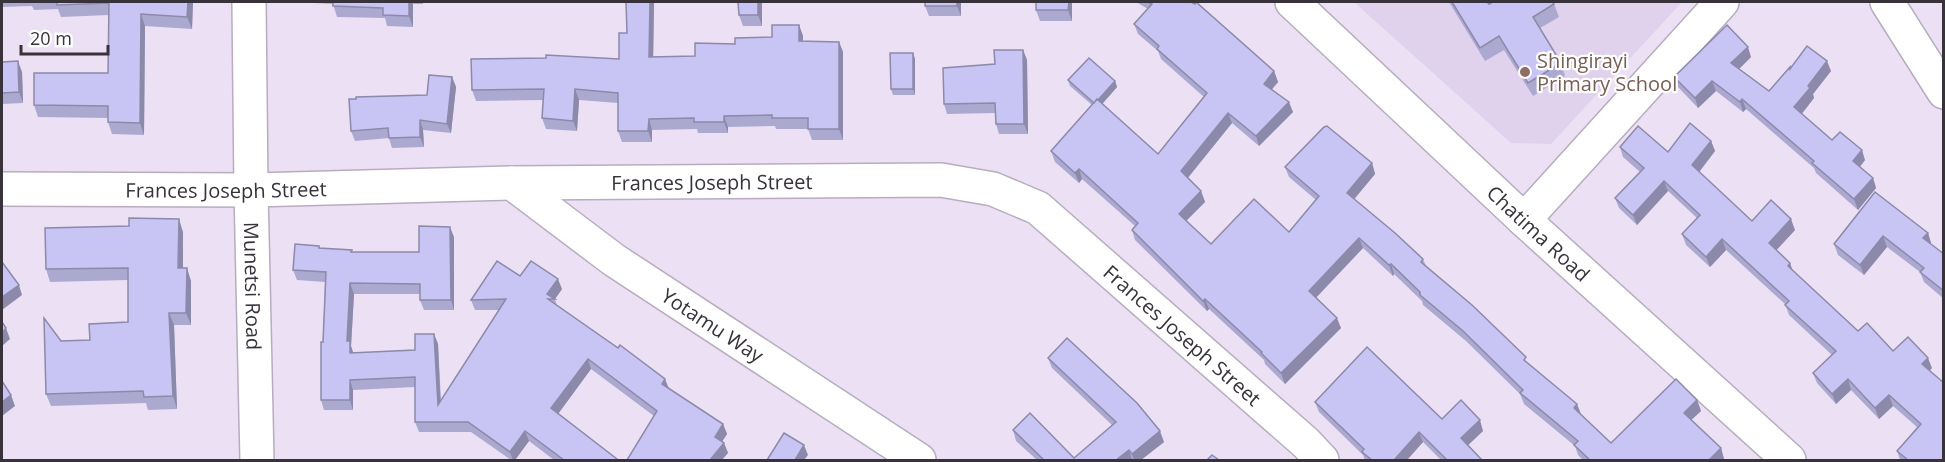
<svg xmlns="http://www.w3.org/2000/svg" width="1945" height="462" font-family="'Open Sans',sans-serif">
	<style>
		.built { fill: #e0d1ec }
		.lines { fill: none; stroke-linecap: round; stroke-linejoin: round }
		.minor-casing { stroke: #b7acc0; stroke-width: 36 }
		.minor { stroke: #fff; stroke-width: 33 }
		.wall { fill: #aca9d1 }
		.shaded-wall { fill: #8c89aa }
		.building { fill: #c8c4f3; stroke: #8c89aa; stroke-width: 1.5 }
		.education-dot { fill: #8d6e63; stroke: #fff; stroke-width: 2 }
		.labels { text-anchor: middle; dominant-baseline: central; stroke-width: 4.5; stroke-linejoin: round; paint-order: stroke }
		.education-label { font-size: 20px; fill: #785e54; stroke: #fff; text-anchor: start }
		.street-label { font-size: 20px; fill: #38333b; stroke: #fff }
	</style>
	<rect width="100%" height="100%" fill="#ece0f5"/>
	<!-- built -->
	<polygon class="built" points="1354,2 1682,2 1551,144 1511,143"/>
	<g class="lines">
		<defs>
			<g id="minor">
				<path id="s1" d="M 249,2 L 251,190 L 257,460"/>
				<path id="s2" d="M 1292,2 L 1524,220 L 1789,460"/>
				<polyline points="1887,2 1944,92"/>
				<path id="s3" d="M 512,183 L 614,260 L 919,460"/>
				<path id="s4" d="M 2,189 L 251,190 L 512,183 L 941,180 L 993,189 L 1038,208 L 1306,443 L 1322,460"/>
				<polyline points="1524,220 1722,2"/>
			</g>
		</defs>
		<!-- minor casing -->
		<use href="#minor" class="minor-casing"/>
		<!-- minor -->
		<use href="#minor" class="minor"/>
	</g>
	<!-- wall -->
	<g class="wall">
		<polygon points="2,2 193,2 192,29 145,26 144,135 112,134 108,122 108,118 38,117 34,105 108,73 109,15 61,17 58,9 34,10 32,6 2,7"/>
		<polygon points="314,2 423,2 423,4 413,4 413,27 387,26 385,18 337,17 333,4 314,3"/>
		<polygon points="626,2 686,2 654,3 653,57 695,56 735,44 772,37 799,25 803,36 803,41 839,42 843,52 843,140 812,140 808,129 776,129 775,126 728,127 728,133 698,133 697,129 652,130 652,142 622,142 618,131 618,103 579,100 577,131 546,129 542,118 543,100 476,101 472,90 619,59 627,33"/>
		<polygon points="738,2 762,2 762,26 743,26 739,15"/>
		<polygon points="925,2 1072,2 1072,21 1040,21 1036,10 1036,2 961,3 961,16 929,16 925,6"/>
		<polygon points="1136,2 1191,2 1274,71 1278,82 1272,89 1293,112 1259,146 1232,123 1188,178 1201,191 1205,202 1186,221 1211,244 1289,232 1316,200 1289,177 1285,167 1372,163 1375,174 1354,199 1423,259 1426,266 1611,443 1697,400 1701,411 1691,420 1721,448 1724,459 1722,460 1583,460 1578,455 1575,446 1524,404 1520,394 1466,341 1423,305 1422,301 1394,274 1393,276 1363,248 1316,297 1341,328 1285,384 1265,364 1264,360 1209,309 1207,311 1135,240 1132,230 1135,226 1082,179 1079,183 1055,162 1051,151 1092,105 1070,86 1068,80 1115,81 1117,87 1102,104 1158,154 1204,97 1161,59 1158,51 1138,34 1134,24 1148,9"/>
		<polygon points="1449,2 1487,2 1489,4 1554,4 1559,17 1540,28 1561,63 1565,76 1533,96 1504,50 1485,61"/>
		<polygon points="1023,50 1027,60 1028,134 999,134 996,124 996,113 947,114 944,104 995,64"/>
		<polygon points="913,53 915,59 915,95 893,95 891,89"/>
		<polygon points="1751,57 1739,69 1769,91 1791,68 1831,71 1813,94 1814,98 1802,114 1832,140 1865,160 1860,167 1873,178 1876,188 1858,210 1816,173 1814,168 1746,109 1743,112 1716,91 1698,108 1678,87 1674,77"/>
		<polygon points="2,62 22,72 23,103 2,104"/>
		<polygon points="452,77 456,87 451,133 423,130 424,147 392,148 389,138 355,141 351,131 427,95"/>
		<polygon points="1711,141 1715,151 1699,172 1752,221 1795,230 1776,250 1793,272 1858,331 1893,351 1932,368 1930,370 1944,460 1900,460 1897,451 1917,427 1893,406 1879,419 1851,390 1836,404 1817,383 1813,373 1832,355 1789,315 1785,304 1726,250 1710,267 1686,245 1682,234 1697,218 1668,191 1637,225 1619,208 1615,198 1640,172 1623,157 1620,147 1668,152"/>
		<polygon points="1875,192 1928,233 1931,243 1931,244 1944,255 1944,299 1924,282 1920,272 1887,247 1864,275 1838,255 1834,244"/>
		<polygon points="183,232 183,268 191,281 191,325 174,325 177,409 148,410 146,403 51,406 46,394 61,341 90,340 128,322 128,280 50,282 46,269"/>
		<polygon points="454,237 454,310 424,310 420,300 420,294 354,294 351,346 353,353 415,350 434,334 438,344 441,400 499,310 475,310 471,300 520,276 562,289 555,299 557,306 665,379 668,388 723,424 727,434 722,442 724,443 728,453 654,416 591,369 558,414 618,460 554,460 529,441 515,460 511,460 471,432 419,432 415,422 415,387 353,390 353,410 324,410 321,400 325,282 297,280 293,270 319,246 320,248 352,250 352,252 419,252"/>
		<polygon points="1048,358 1164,442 1141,460 1037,460 1016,441 1013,430 1074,458 1112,425 1052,368"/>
		<polygon points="1315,402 1442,419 1483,431 1468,445 1482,460 1441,460 1423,442 1407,460 1365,460 1363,455 1319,412"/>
	</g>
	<!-- shaded-wall -->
	<g class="shaded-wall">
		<polygon points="188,2 193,2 192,29 187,17"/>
		<polygon points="409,2 412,2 413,4 413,27 409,16"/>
		<polygon points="650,2 653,2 654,3 653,67 649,57"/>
		<polygon points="758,2 762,2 762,26 758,15"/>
		<polygon points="957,2 960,2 961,3 961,16 957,6"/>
		<polygon points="1069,2 1072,2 1072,21 1068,10"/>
		<polygon points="141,14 145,26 144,135 140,123"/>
		<polygon points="799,25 803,36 803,52 799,41"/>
		<polygon points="839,42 843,52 843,140 839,129"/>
		<polygon points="1748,47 1751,57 1735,73 1731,63"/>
		<polygon points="1023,50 1027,60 1028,134 1024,124"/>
		<polygon points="913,53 915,59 915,95 913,89"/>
		<polygon points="18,61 22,72 23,103 19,92"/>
		<polygon points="1827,61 1831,71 1813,94 1814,98 1798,118 1794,107 1808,86"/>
		<polygon points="1274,71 1278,82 1268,94 1264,84"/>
		<polygon points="452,77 456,87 451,133 447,124"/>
		<polygon points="1115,81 1117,87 1097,110 1095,104"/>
		<polygon points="1712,81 1716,91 1698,108 1695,98"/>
		<polygon points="575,89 579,100 577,131 573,121"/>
		<polygon points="1742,99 1746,109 1743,112 1740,102"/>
		<polygon points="1289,102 1293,112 1259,146 1256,136"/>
		<polygon points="1228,113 1232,123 1185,181 1181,171"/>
		<polygon points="724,116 728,127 728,133 724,122"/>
		<polygon points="649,119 652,130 652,142 648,131"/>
		<polygon points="420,120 423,130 424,147 420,137"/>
		<polygon points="1711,141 1715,151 1696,176 1692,165"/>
		<polygon points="1862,150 1865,160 1856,171 1853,161"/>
		<polygon points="1372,163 1375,174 1351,203 1347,193"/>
		<polygon points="1079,169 1082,179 1079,183 1075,173"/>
		<polygon points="1873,178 1876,188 1858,210 1854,199"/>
		<polygon points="1664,181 1668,191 1637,225 1633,215"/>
		<polygon points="1201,191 1205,202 1183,224 1179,214"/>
		<polygon points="179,219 183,232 183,281 178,268"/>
		<polygon points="1791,219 1795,230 1773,254 1769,243"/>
		<polygon points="450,227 454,237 454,310 451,300"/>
		<polygon points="1928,233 1931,243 1927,248 1923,238"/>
		<polygon points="1883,236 1887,247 1864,275 1860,265"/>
		<polygon points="1359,238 1363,248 1313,301 1309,291"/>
		<polygon points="1722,239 1726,250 1710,267 1706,257"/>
		<polygon points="1790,263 1794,274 1788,266"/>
		<polygon points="1391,264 1394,274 1393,276 1389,265"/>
		<polygon points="187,268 191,281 191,325 186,313"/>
		<polygon points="558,279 562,289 555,299 547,294"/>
		<polygon points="350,283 354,294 351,346 353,352 353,363 350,353 347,341"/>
		<polygon points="19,285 22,295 2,310 2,297"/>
		<polygon points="1205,299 1209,309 1207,311 1203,301"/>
		<polygon points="169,313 174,325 177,409 173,396"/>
		<polygon points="1337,318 1341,328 1285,384 1281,373"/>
		<polygon points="6,328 10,339 2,346 2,333"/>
		<polygon points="434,334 438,344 441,415 438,405"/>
		<polygon points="1928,358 1932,368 1926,374 1922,364"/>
		<polygon points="588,359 591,369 555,418 551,408"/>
		<polygon points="665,379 669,389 662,384"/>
		<polygon points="1848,379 1851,390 1836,404 1832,394"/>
		<polygon points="350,380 353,390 353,410 350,400"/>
		<polygon points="11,395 15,406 2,416 2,402"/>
		<polygon points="1889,395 1893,406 1879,419 1875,408"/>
		<polygon points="1697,400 1701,411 1688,423 1684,413"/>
		<polygon points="1577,404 1581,414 1574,408"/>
		<polygon points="1480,420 1483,431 1464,449 1461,438"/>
		<polygon points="723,424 727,434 718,447 715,437"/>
		<polygon points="525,431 529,441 515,460 513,460 510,452"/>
		<polygon points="1160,431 1164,442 1141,460 1134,460 1132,454"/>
		<polygon points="1419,432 1423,442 1407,460 1394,460"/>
		<polygon points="724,443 728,453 722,460 710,460"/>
		<polygon points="804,445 808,455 804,460 795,460"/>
		<polygon points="1721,448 1724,459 1722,460 1709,460"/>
		<polygon points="1129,450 1132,460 1116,460"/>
	</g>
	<!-- building -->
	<g class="building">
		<polygon points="57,2 188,2 187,17 141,14 140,123 108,122 108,106 34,105 34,73 108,73 109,3 57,5"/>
		<polygon points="333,2 409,2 409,16 383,15 383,8 333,6"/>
		<polygon points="626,2 650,2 649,57 695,56 695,43 735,44 735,38 772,37 772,25 799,25 799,41 839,42 839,129 808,129 808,118 772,118 772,115 724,116 724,122 694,122 694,118 649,119 648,131 618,131 618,93 575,89 573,121 542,118 544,89 472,90 471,59 546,58 546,55 619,59 619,33 627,33"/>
		<polygon points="738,2 758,2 758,15 739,15"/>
		<rect x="925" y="2" width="32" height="4"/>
		<polygon points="1036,2 1069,2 1068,10 1036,10"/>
		<polygon points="1148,2 1191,2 1195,4 1196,2 1274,71 1264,84 1289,102 1256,136 1228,113 1181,171 1201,191 1179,214 1211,244 1254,199 1289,232 1319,196 1285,167 1324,127 1327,126 1372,163 1347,193 1395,233 1423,259 1421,262 1472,305 1526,357 1524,360 1577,404 1574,408 1611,443 1676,379 1697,400 1684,413 1721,448 1709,460 1590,460 1574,445 1578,441 1520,393 1523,390 1463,331 1420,295 1420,292 1391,264 1389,265 1359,238 1309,291 1337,318 1281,373 1261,353 1262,352 1205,299 1203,301 1132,230 1138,223 1079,169 1075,173 1051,151 1097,99 1158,154 1207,93 1157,49 1159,46 1134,24 1152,4"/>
		<polygon points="1452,2 1487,2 1489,4 1493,2 1552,2 1554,4 1533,17 1561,63 1528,83 1499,36 1480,48"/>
		<polygon points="1727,25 1748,47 1731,63 1769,91 1790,67 1790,69 1807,46 1827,61 1808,86 1810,88 1794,107 1832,140 1840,132 1862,150 1853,161 1873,178 1854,199 1812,163 1814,161 1742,99 1740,102 1712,81 1695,98 1674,77"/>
		<polygon points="994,50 1023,50 1024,124 996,124 995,103 944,104 943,68 995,64"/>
		<polygon points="890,53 913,53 913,89 891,89"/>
		<polygon points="1089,58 1115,81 1098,100 1097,99 1094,103 1068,80"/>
		<polygon points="18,61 19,92 2,93 2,62"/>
		<polygon points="429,75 452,77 447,124 420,120 420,137 389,138 388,128 351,131 349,99 356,99 356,97 427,95"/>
		<polygon points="1690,123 1711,141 1692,165 1752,221 1771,200 1791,219 1769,243 1790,263 1788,266 1858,331 1867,323 1893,351 1908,337 1928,358 1922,364 1944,383 1944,460 1908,460 1897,451 1921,424 1889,395 1875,408 1848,379 1832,394 1813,373 1836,351 1785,305 1789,301 1722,239 1706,257 1682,234 1700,215 1664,181 1633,215 1615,198 1644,168 1620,147 1638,126 1668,152"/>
		<polygon points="1875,192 1928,233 1923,238 1944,254 1944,291 1920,272 1924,268 1883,236 1860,265 1834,244"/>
		<polygon points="129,218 179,219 178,268 187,268 186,313 169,313 173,396 144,397 143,391 46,394 44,318 61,341 90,340 89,324 128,322 128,268 46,269 45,228 129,226"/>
		<polygon points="419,226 450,227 451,300 420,300 420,284 350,283 347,341 350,341 350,353 415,350 415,334 434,334 438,405 506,299 471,300 497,261 520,276 531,261 558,279 547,294 555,299 548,299 618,348 620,345 665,379 662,384 723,424 715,437 724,443 710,460 627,460 657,411 588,359 551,408 617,459 616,460 564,460 525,431 510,452 468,422 415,422 415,377 350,380 350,400 321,400 321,342 323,342 326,272 293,270 295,244 319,246 319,248 352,250 351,252 419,252"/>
		<polygon points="2,262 19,285 2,297"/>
		<polygon points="2,322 6,328 2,333"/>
		<polygon points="1067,338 1137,403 1160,431 1132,454 1129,450 1116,460 1044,460 1013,430 1030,413 1074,458 1116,422 1048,358"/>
		<polygon points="1367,347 1442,419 1461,400 1480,420 1461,438 1482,460 1447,460 1419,432 1394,460 1372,460 1362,452 1364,449 1315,402"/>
		<polygon points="2,381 11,395 2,402"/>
		<polygon points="784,433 804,445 795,460 767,460"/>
		<polygon points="1212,455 1219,460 1207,460"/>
	</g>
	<!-- markers -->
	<circle class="education-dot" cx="1525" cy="72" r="6"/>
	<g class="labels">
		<!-- education labels -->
		<g class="education-label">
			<text x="1537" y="60">Shingirayi<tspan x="1537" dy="23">Primary School</tspan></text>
		</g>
		<!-- street labels -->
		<g class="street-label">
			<text stroke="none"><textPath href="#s4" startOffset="710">Frances Joseph Street</textPath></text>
			<text stroke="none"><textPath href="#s4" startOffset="224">Frances Joseph Street</textPath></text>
			<text stroke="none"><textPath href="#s2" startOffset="338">Chatima Road</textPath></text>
			<text stroke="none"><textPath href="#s1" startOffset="284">Munetsi Road</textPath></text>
			<text stroke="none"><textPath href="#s3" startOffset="246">Yotamu Way</textPath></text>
			<text stroke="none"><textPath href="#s4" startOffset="1233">Frances Joseph Street</textPath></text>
		</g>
	</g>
	<!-- border -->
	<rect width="1945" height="462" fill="none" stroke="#38333b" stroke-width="6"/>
	<!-- scale -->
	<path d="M21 45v9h87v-9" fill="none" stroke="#38333b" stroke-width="3"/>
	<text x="30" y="45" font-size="18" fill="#38333b" stroke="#ffffff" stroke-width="4.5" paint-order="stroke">20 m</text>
</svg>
